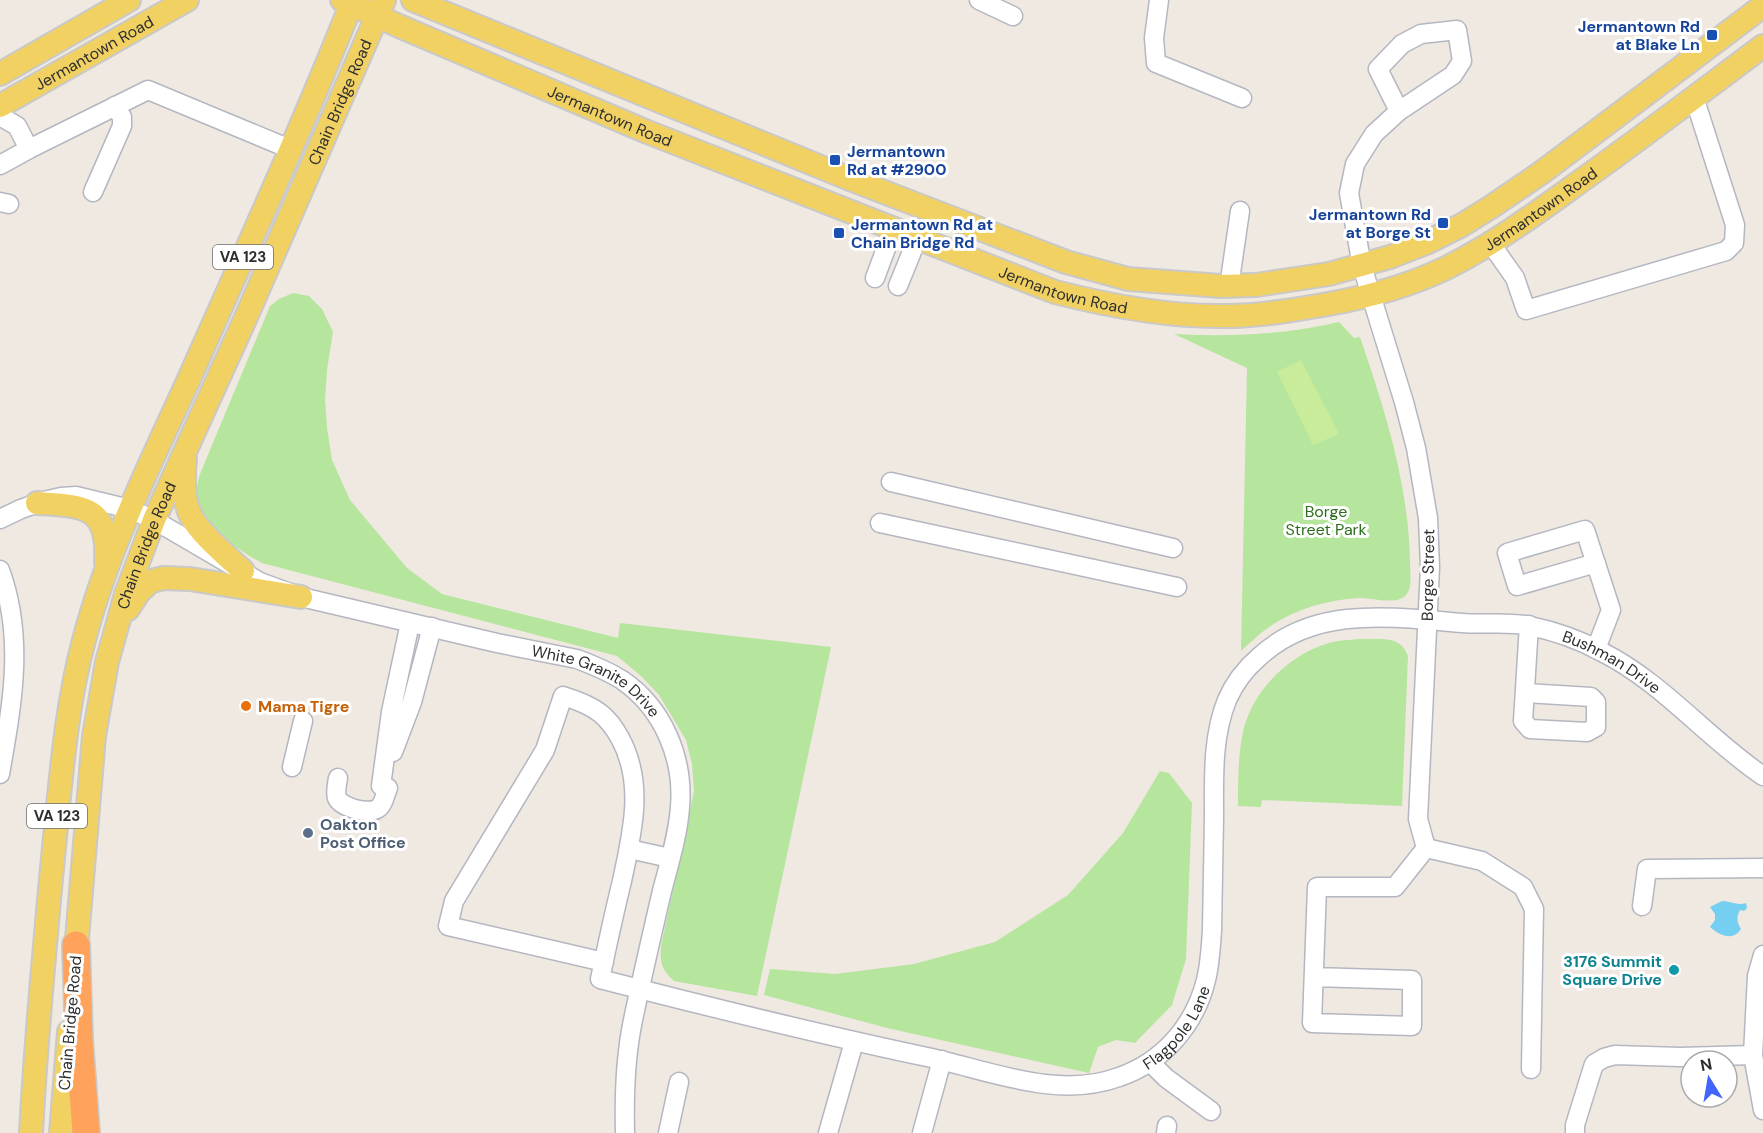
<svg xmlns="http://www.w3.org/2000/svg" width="1763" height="1133" font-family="'DM Sans',sans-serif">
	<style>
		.green { fill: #b6e59e }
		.pitch { fill: #c9ec9a }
		.water { fill: #75cff0 }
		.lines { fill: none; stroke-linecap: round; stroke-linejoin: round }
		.minor-casing { stroke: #b4b7c1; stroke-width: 21 }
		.major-casing { stroke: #c9c9c9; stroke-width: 26 }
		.highway-casing { stroke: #c9c9c9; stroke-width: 30 }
		.minor { stroke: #fff; stroke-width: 18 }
		.major { stroke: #f2d163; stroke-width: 22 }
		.highway { stroke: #ffa35c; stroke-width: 27 }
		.transit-dot { fill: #1a4fb4; stroke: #fff; stroke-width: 2 }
		.food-dot { fill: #e8710a; stroke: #fff; stroke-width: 2 }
		.service-dot { fill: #5c6f8a; stroke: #fff; stroke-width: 2 }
		.culture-dot { fill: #0f9aa8; stroke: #fff; stroke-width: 2 }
		.labels { text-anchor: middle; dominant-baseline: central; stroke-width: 6; stroke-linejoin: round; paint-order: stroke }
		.shield { fill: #fff; stroke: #6d6d6d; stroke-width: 1.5 }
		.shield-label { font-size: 15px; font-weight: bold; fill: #2e2e2e }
		.transit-label { font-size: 16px; font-weight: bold; fill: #164399; stroke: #fff; text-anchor: end }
		.street-label { font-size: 16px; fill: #2e2e2e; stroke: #fff }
		.park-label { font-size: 16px; fill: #2c6e1b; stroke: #fff }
		.food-label { font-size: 16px; font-weight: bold; fill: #c56008; stroke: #fff; text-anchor: start }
		.service-label { font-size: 16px; font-weight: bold; fill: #4e5e75; stroke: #fff; text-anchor: start }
		.culture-label { font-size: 16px; font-weight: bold; fill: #0d838f; stroke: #fff; text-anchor: end }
	</style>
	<rect width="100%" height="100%" fill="#efe9e1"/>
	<!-- green -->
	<g class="green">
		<path d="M 293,293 L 309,296 L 322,309 L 333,332 L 327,370 L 325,399 L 327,428 L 332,460 L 350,500 L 407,568 L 442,594 L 618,638 L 620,623 L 831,647 L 757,996 L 674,981 C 661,969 660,963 661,946 L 694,791 L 692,764 L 686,740 L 659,695 L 641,676 L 617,656 L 262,563 C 237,550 194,520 197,488 C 197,483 199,478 200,474 L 270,306 L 279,299 Z"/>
		<path d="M 1339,322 L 1354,338 L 1360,337 C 1385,410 1409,485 1410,563 C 1410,576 1414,594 1400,599 C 1390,603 1370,598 1359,598 C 1327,600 1295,609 1269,627 C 1259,634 1250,643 1241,651 L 1247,368 L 1174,334 C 1230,337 1284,335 1339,322 Z"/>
		<path d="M 1360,639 C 1380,640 1400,634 1408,656 L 1402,806 L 1262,800 L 1261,807 L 1238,806 C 1238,783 1238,760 1242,737 C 1249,694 1287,655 1329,643 C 1339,640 1350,640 1360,639 Z"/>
		<polygon points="1160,771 1169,773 1192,803 1186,959 1172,1005 1135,1043 1116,1040 1098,1047 1089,1073 887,1028 764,995 770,969 835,974 914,964 995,942 1068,895 1123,833"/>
	</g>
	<!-- pitch -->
	<polygon class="pitch" points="1301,360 1339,434 1313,445 1277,372"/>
	<!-- water -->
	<path class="water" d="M 1722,901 C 1730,901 1738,906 1746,903 L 1747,908 L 1744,911 L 1740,910 C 1736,918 1737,922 1741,929 C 1733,942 1719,935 1710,927 L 1715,920 L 1715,914 L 1710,907 Z"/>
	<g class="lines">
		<defs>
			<g id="minor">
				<polyline points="979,0 1013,16"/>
				<polyline points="1159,0 1154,38 1156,63 1242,98"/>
				<polyline points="1399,111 1378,69 1402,44 1421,34 1457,30 1462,61 1453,75 1399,111 1374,134 1355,164 1349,193 1362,266 1404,402 1416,448 1428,518 1430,567 1418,819 1426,848"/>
				<polyline points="0,116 17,126 29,149"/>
				<polyline points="0,165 29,149 148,90 290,149"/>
				<polyline points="93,192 122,126 122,117 115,106"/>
				<polyline points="0,202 9,204"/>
				<polyline points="1491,244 1515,278 1526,310 1726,251 1734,243 1735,225 1694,97"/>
				<polyline points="875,278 888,243 905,232 913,249 898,286"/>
				<polyline points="1232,286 1231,273 1240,211"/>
				<polyline points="891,482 1173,548"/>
				<path id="s1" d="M 0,519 L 21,509 L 44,501 L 61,497 L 76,496 L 130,509 L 154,520 L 260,582 L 301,597 L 497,643 L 577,659 C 593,665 608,671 622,680 C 663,708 684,758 680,807 C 678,835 669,864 662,891 C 652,934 642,977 633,1020 C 625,1058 624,1094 625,1133"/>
				<polyline points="880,523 1177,587"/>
				<polyline points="1596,563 1517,586 1507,553 1585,530 1611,610 1596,649"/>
				<path d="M 0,570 C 25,638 12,705 0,774"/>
				<polyline points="1526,693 1591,697 1596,702 1596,727 1587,732 1530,729 1523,721 1529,625"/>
				<polyline points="393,752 412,702 432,627"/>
				<polyline points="292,767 303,721"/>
				<path d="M 338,778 C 337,784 335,792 337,798 C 342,808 368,814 377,809 C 384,805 385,794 388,788"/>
				<polyline points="381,786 391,712 410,623"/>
				<polyline points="1426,848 1482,861 1523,887 1534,909 1531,1069"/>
				<polyline points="629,849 670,858"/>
				<polyline points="1642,906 1647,869 1763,868"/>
				<polyline points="1763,955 1757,976 1753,1055 1763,1110"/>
				<path id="s2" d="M 604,962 L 448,926 L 454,901 L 545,750 L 563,696 C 576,700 590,705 600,713 C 609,720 615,729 620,738 C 645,784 632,833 622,881 C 614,913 607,946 600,979 C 709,1007 818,1034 927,1057 C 988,1070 1057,1100 1119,1077 C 1163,1062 1195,1025 1206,980 C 1210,964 1211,946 1212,930 C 1213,892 1213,854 1214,817 C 1214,778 1212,737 1227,700 C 1234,684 1245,669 1259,657 C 1315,605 1392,617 1462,623 C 1483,625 1509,621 1530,626 C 1554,631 1580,640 1602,652 C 1662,682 1707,738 1763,776"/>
				<polyline points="1314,977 1412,980 1412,1026 1312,1023 1317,887 1395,887 1426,848"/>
				<polyline points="1150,1062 1166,1078 1211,1111"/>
				<polyline points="668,1133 679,1082"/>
				<polyline points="828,1133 854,1042"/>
				<polyline points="922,1133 942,1060"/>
				<polyline points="1166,1133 1167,1126"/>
				<polyline points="1575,1133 1575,1125 1594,1064 1604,1058 1615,1055 1680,1057 1753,1055"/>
			</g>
			<g id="major">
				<path id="s3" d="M 342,0 L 399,26 L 645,131 L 1055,292 C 1110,306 1167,317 1225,316 C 1259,316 1294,310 1328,304 C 1368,297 1408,286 1444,269 C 1495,244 1539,211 1585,178 C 1645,135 1704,90 1763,46"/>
				<polyline points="413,0 850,179 1066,262 1128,279 1221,286 1256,285 1329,274 1390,257 1426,243 1462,225 1491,207 1541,173 1763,6"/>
				<polyline points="0,74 129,0"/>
				<path id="s4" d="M 0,106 L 187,0"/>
				<path d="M 185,460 C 183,478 183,500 191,516 C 199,533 228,557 243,571"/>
				<path d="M 37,503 C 83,506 109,505 106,561"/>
				<polyline points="128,609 139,592 151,581 164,578 190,579 301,597"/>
				<path id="s5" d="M 75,963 L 94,736 L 107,662 L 126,594 L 154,520 L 247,315 L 384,0"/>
				<path d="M 31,1133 C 36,1037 45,942 54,847 C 61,778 66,707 84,640 C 108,549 150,464 189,379 C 245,253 302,128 353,0"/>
				<polyline points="61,1133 69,1032"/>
			</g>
			<polyline id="highway" points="76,945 79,1040 86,1133"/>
		</defs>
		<!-- minor casing -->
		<use href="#minor" class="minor-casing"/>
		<!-- major casing -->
		<use href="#major" class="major-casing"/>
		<!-- highway casing -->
		<use href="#highway" class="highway-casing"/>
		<!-- minor -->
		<use href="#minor" class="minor"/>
		<!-- major -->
		<use href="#major" class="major"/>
		<!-- highway -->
		<use href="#highway" class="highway"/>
	</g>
	<!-- markers -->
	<g class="transit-dot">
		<rect x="1706" y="29" width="12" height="12" rx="3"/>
		<rect x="829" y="154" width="12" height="12" rx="3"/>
		<rect x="1437" y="217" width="12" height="12" rx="3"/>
		<rect x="833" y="227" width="12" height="12" rx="3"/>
	</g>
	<circle class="food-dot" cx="246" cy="706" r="6"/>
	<circle class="service-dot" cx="308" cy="833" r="6"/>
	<circle class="culture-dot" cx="1674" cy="970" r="6"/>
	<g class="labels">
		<!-- shield labels -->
		<g class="shield">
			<rect x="213" y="245" width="60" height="24" rx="4.5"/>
			<rect x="27" y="804" width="60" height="24" rx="4.5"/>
		</g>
		<g class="shield-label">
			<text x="243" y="257">VA 123</text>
			<text x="57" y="816">VA 123</text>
		</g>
		<!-- transit labels -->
		<g class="transit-label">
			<text x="1700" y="26">Jermantown Rd<tspan x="1700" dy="18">at Blake Ln</tspan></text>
			<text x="847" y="151" text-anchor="start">Jermantown<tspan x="847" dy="18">Rd at #2900</tspan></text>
			<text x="1431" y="214">Jermantown Rd<tspan x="1431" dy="18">at Borge St</tspan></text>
			<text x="851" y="224" text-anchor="start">Jermantown Rd at<tspan x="851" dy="18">Chain Bridge Rd</tspan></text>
		</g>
		<!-- street labels -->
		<g class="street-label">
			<text stroke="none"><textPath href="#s4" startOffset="108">Jermantown Road</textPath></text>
			<text stroke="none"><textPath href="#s5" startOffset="910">Chain Bridge Road</textPath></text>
			<text stroke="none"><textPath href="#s3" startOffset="292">Jermantown Road</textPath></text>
			<text stroke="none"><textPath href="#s3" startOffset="1282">Jermantown Road</textPath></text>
			<text stroke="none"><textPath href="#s3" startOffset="778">Jermantown Road</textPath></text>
			<text stroke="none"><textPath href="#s5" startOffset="426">Chain Bridge Road</textPath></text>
			<text transform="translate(1428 575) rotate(-89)">Borge Street</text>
			<text stroke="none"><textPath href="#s2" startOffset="2114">Bushman Drive</textPath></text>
			<text stroke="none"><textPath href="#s1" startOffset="638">White Granite Drive</textPath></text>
			<text transform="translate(70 1023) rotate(-85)">Chain Bridge Road</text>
			<text stroke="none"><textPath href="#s2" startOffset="1350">Flagpole Lane</textPath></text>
		</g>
		<!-- park labels -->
		<g class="park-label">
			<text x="1326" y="511">Borge<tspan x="1326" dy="18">Street Park</tspan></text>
		</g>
		<!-- food labels -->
		<g class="food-label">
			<text x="258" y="706">Mama Tigre</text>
		</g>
		<!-- service labels -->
		<g class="service-label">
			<text x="320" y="824">Oakton<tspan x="320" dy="18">Post Office</tspan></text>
		</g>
		<!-- culture labels -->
		<g class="culture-label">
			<text x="1662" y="961">3176 Summit<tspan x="1662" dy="18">Square Drive</tspan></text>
		</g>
	</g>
	<!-- north arrow -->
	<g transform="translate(1709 1079) rotate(349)"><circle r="28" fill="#ffffff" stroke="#ababab" stroke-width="1.5"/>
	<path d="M0-4.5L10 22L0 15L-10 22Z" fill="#4264fb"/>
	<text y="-9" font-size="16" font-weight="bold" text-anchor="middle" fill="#2e2e2e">N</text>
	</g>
</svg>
